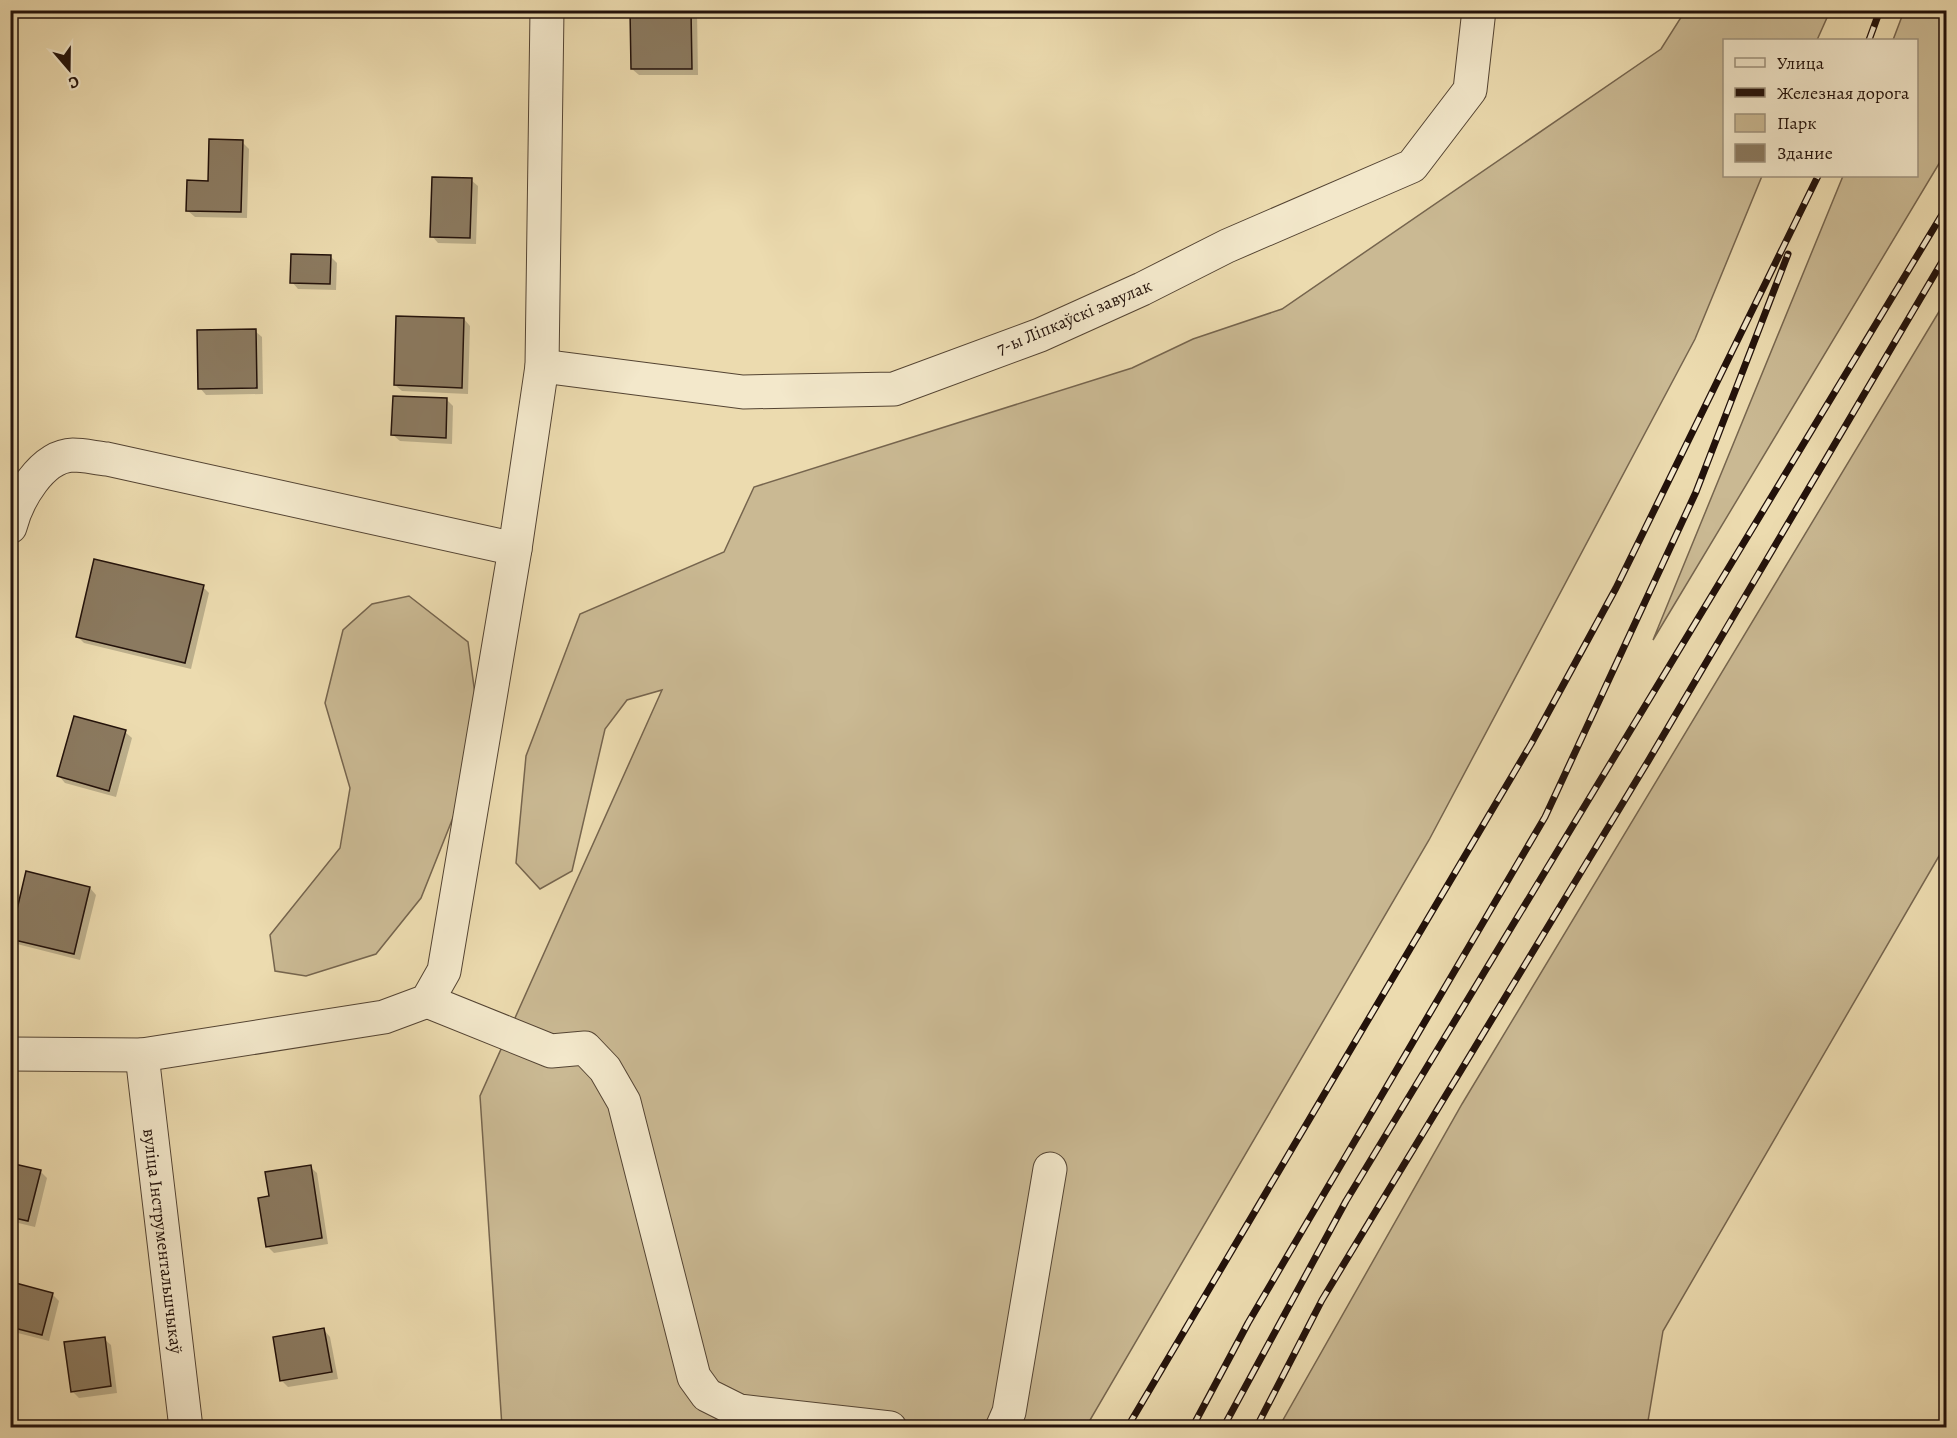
<svg xmlns="http://www.w3.org/2000/svg" width="1957" height="1438" font-family="Alegreya,serif">
	<style>
		.green { fill: #cab993; stroke: #76654e; stroke-width: 1.5 }
		.shadow { fill: #0003 }
		.building { fill: #8b7a60; stroke: #22110a; stroke-width: 1.5 }
		.lines { fill: none; stroke-linecap: round; stroke-linejoin: round }
		.minor-casing { stroke: #544433; stroke-width: 35 }
		.minor { stroke: #f3e8cb; stroke-width: 33 }
		.rail-casing { stroke: #22110a; stroke-width: 7 }
		.rail { stroke: #f3e8cb; stroke-width: 4.5; stroke-dasharray: 14; stroke-linecap: butt }
		.labels { text-anchor: middle; dominant-baseline: central; stroke-width: 6; stroke-linejoin: round; paint-order: stroke }
		.street-label { font-size: 18px; fill: #22110a; stroke: #f3e8cb }
	</style>
	<rect width="100%" height="100%" fill="#ecdbaf"/>
	<filter id="stains"><feTurbulence type="fractalNoise" baseFrequency=".00333" numOctaves="4"/><feColorMatrix values="0 0 0 0 .2 0 0 0 0 .09 0 0 0 0 .02 0 0 0 .5 -.17"/></filter>
	<radialGradient id="worn" r=".72"><stop offset=".6" stop-color="#630" stop-opacity="0"/><stop offset="1" stop-color="#630" stop-opacity=".3"/></radialGradient>
	<!-- green -->
	<g class="green">
		<polygon points="1685,11 1830,11 1817,40 1724,40 1724,176 1762,176 1695,339 1429,840 1086,1427 502,1427 480,1096 662,690 627,700 605,729 572,871 540,889 516,863 526,756 580,614 724,552 754,487 1132,368 1193,339 1282,309 1661,49"/>
		<polygon points="1904,11 1946,11 1946,152 1653,640 1843,176 1916,176 1916,40 1893,40"/>
		<polygon points="1946,300 1946,844 1663,1331 1647,1427 1279,1427 1462,1104"/>
		<polygon points="409,596 468,642 478,717 464,790 421,898 376,954 306,976 275,971 270,935 340,848 350,788 325,703 343,630 372,604"/>
	</g>
	<!-- shadow -->
	<g class="shadow">
		<polygon points="632,10 697,10 698,75 639,75 632,69"/>
		<polygon points="242,142 249,149 247,218 195,217 188,211"/>
		<polygon points="471,180 478,186 476,244 438,243 432,236"/>
		<polygon points="331,257 337,263 336,290 298,289 292,282"/>
		<polygon points="464,319 470,326 468,394 402,391 395,385"/>
		<polygon points="255,331 262,337 263,394 206,395 200,388"/>
		<polygon points="446,399 453,406 452,444 400,441 393,435"/>
		<polygon points="203,587 209,593 191,669 84,643 77,636"/>
		<polygon points="125,732 132,738 116,797 65,783 59,776"/>
		<polygon points="90,888 96,895 80,960 17,944 11,938"/>
		<polygon points="10,1164 41,1172 47,1178 35,1227 10,1221"/>
		<polygon points="310,1167 317,1173 328,1244 274,1253 267,1246 271,1197"/>
		<polygon points="13,1284 52,1294 59,1301 49,1341 10,1331"/>
		<polygon points="324,1330 330,1337 338,1379 288,1387 282,1381"/>
		<polygon points="104,1339 111,1345 117,1393 79,1398 72,1391"/>
	</g>
	<!-- building -->
	<g class="building">
		<polygon points="630,10 691,10 692,69 631,69"/>
		<polygon points="209,139 243,140 241,212 186,211 187,180 208,181"/>
		<polygon points="432,177 472,178 470,238 430,237"/>
		<polygon points="291,254 331,255 330,284 290,283"/>
		<polygon points="396,316 464,318 462,388 394,385"/>
		<polygon points="256,329 257,388 198,389 197,330"/>
		<polygon points="393,396 447,398 446,438 391,435"/>
		<polygon points="94,559 204,585 185,663 76,637"/>
		<polygon points="74,716 126,730 109,791 57,776"/>
		<polygon points="26,871 90,887 74,954 10,939"/>
		<polygon points="10,1163 41,1170 28,1221 10,1217"/>
		<polygon points="311,1165 322,1238 266,1247 258,1198 269,1196 265,1172"/>
		<polygon points="12,1282 53,1293 42,1335 10,1327"/>
		<polygon points="324,1328 332,1372 280,1381 273,1337"/>
		<polygon points="105,1337 111,1386 71,1392 64,1342"/>
	</g>
	<g class="lines">
		<defs>
			<g id="minor">
				<polyline points="542,366 743,392 894,389 1040,335 1142,289 1227,246 1412,166 1470,90 1479,10"/>
				<path d="M 10,527 C 17,500 41,456 73,455 C 84,455 96,458 107,459 L 515,549"/>
				<polyline points="427,1001 551,1051 585,1048 605,1069 624,1102 694,1377 707,1395 739,1411 890,1428"/>
				<polyline points="10,1054 142,1055 384,1017 427,1001 444,971 515,549 542,366 547,10"/>
				<polyline points="142,1055 186,1428"/>
				<polyline points="1002,1428 1009,1412 1050,1169"/>
			</g>
		</defs>
		<!-- minor casing -->
		<use href="#minor" class="minor-casing"/>
		<!-- minor -->
		<use href="#minor" class="minor"/>
		<defs>
			<g id="rail">
				<polyline points="1869,40 1880,10"/>
				<polyline points="1127,1428 1531,744 1616,588 1818,176"/>
				<polyline points="1192,1428 1248,1323 1545,817 1696,492 1788,254"/>
				<polyline points="1223,1428 1346,1201 1946,208"/>
				<polyline points="1256,1428 1322,1300 1647,763 1946,255"/>
			</g>
		</defs>
		<!-- rail casing -->
		<use href="#rail" class="rail-casing"/>
		<!-- rail -->
		<use href="#rail" class="rail"/>
	</g>
	<g class="labels">
		<!-- street labels -->
		<g class="street-label">
			<text transform="translate(1074 317) rotate(-23)">7-ы Ліпкаўскі завулак</text>
			<text transform="translate(163 1241) rotate(83)">вуліца Інструментальшчыкаў</text>
		</g>
	</g>
	<!-- margin -->
	<rect width="1957" height="1438" fill="none" stroke="#ecdbaf" stroke-width="36"/>
	<rect x="12" y="12" width="1933" height="1414" fill="none" stroke="#22110a" stroke-width="3"/>
	<rect x="18" y="18" width="1921" height="1402" fill="none" stroke="#22110a" stroke-width="1.5"/>
	<!-- legend -->
	<rect x="1723" y="39" width="195" height="138" fill="#f3e8cb" stroke="#9f927e" stroke-width="1.5"/>
	<rect x="1735" y="58" width="30" height="9" fill="#f3e8cb" stroke="#9f927e" stroke-width="1.5"/>
	<text x="1777" y="69" font-size="18" fill="#22110a">Улица</text>
	<rect x="1735" y="88" width="30" height="9" fill="#22110a" stroke="#9f927e" stroke-width="1.5"/>
	<text x="1777" y="99" font-size="18" fill="#22110a">Железная дорога</text>
	<rect x="1735" y="114" width="30" height="18" fill="#cab993" stroke="#9f927e" stroke-width="1.5"/>
	<text x="1777" y="129" font-size="18" fill="#22110a">Парк</text>
	<rect x="1735" y="144" width="30" height="18" fill="#8b7a60" stroke="#9f927e" stroke-width="1.5"/>
	<text x="1777" y="159" font-size="18" fill="#22110a">Здание</text>
	<!-- north arrow -->
	<g transform="translate(69 69) rotate(160)" stroke="#f3e8cb" stroke-width="4.5" paint-order="stroke">
	<path d="M0-4.5L10 22L0 15L-10 22Z" fill="#22110a"/>
	<text y="-9" font-size="16" font-weight="bold" text-anchor="middle" fill="#22110a">С</text>
	</g>
	<rect width="100%" height="100%" filter="url(#stains)"/>
	<rect width="100%" height="100%" fill="url(#worn)"/>
</svg>
